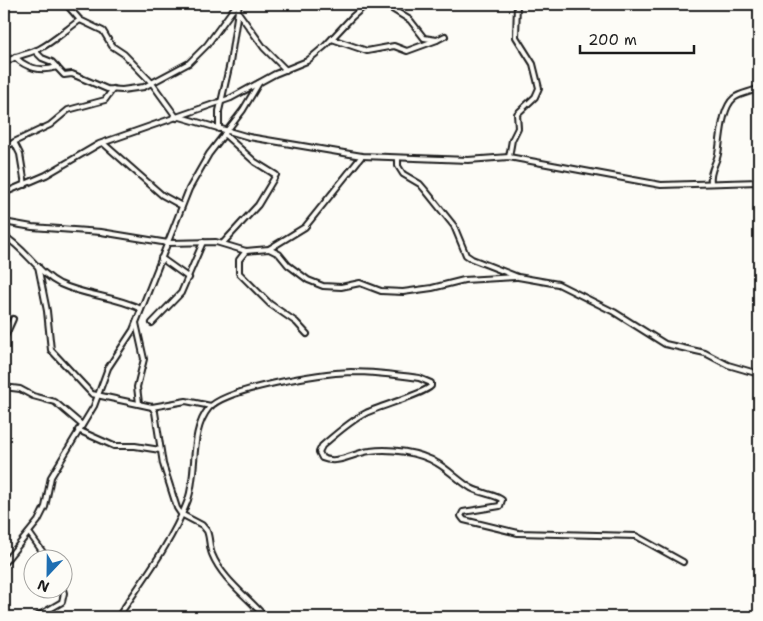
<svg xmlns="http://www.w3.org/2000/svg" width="763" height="621" font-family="'Shantell Sans',sans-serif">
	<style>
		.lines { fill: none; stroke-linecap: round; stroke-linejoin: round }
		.minor-casing { stroke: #1c1c1c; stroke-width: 8 }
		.minor { stroke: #fdfcf7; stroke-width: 4 }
	</style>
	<rect width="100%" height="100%" fill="#fdfcf7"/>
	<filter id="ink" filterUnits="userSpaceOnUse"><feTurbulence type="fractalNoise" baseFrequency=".02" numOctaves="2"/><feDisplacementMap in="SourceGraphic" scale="10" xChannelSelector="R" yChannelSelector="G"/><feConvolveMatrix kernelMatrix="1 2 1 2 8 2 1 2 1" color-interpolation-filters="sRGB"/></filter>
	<g filter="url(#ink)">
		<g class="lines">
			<defs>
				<g id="minor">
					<polyline points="66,4 80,20 103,31 112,46 124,54 151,82 177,118"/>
					<polyline points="384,4 410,20 424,38 437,40 445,36"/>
					<polyline points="238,12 264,48 286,70"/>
					<polyline points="332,39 367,51 394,46 407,51 437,40"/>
					<polyline points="35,51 42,58 52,62 64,75 72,74 107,89 122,90 144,87 189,63 207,45 237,4"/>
					<path d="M 15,57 C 26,68 41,72 57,67"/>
					<path d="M 4,64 C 14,55 27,55 39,49 C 53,42 67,29 80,20"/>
					<polyline points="180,117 249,137 362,156 468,160 509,157 661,185 759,182"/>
					<polyline points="219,129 219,111 230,63 239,4"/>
					<polyline points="103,143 162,195 182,206"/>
					<polyline points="4,147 13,143"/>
					<polyline points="509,157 512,140 518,128 517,114 535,97 539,88 533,64 516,37 517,4"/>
					<polyline points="398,158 398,166 403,174 420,184 426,191 454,226 466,255 472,259 518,277 558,284 614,312 665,344 705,353 728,365 759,374"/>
					<path d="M 711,183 C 709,172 716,164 718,154 C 721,139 721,109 734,98 C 740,93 752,92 759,88"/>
					<polyline points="25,185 20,154 14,142 50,125 68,110 105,100 113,89"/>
					<polyline points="4,193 46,175 99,144 231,98 275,74 307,61 325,46 352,17 367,4"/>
					<polyline points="4,222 32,227 101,232 168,243 216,242 246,251 269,249 305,227 362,156"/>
					<path d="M 4,236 C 25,248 38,273 60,284 C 86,296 115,296 141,309"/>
					<polyline points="223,243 258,205 276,175 255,162 224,134"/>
					<polyline points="269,249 279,254 288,265 308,280 323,286 341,287 360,283 381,291 403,292 432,288 464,280 516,277"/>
					<polyline points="246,251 239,260 239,273 270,304 296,322 307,334"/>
					<polyline points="161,258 189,278"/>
					<polyline points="38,266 47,311 51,350 92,394 152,407 186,401 211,406"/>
					<polyline points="136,323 144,359 137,387 139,403"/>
					<polyline points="152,323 181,293 203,242"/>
					<polyline points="4,339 13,319"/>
					<polyline points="4,387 20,389 33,396 55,402 82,425"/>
					<path d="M 152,407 L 155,412 L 163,464 L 177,508 L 181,514 L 202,525 L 207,531 C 210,538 209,547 212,554 C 222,579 248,597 265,617"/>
					<polyline points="78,430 114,446 135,446 160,450"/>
					<polyline points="30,534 47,558"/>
					<polyline points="4,563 38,521 45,507 51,477 94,406 108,368 133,330 189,189 209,154 243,110 259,83"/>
					<polyline points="36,617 62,602 64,593 62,586"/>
					<path d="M 118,617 C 143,580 172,542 188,500 C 198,471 189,432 209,408 C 226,388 323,373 351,372 C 374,372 397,375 419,378 L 431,383 L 431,386 C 424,394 380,406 366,413 C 350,421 336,434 322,446 L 319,452 L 322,458 C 338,465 353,453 370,451 C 390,448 420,452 437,463 C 449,470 459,481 471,488 C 479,493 498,495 502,500 L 500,506 L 463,512 L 461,516 L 464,520 L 518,533 L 636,536 L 683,562"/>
				</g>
			</defs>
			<!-- minor casing -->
			<use href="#minor" class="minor-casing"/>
			<!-- minor -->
			<use href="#minor" class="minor"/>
		</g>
	</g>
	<!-- margin -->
	<rect width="763" height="621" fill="none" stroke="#fdfcf7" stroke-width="20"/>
	<rect x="10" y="10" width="743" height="601" fill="none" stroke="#1c1c1c" stroke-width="2" filter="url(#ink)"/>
	<!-- north arrow -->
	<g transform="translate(48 574) rotate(202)"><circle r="24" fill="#fdfcf7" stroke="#a3a29f"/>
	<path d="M0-4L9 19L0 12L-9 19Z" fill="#1f6fb2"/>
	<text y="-8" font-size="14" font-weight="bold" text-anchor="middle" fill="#1c1c1c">N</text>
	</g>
	<!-- scale -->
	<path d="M580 45v8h114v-8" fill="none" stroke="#1c1c1c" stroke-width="2.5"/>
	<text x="588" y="45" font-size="15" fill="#1c1c1c" stroke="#fdfcf7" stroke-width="4" paint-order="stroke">200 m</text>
</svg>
